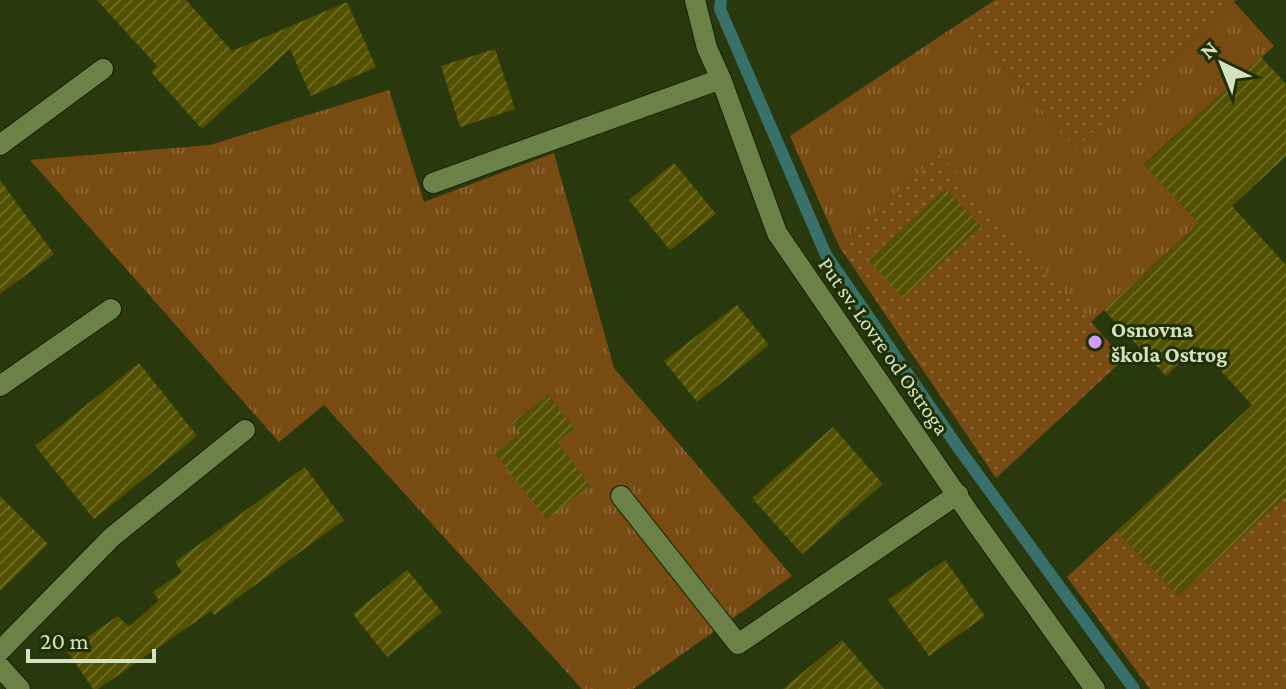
<svg xmlns="http://www.w3.org/2000/svg" width="1286" height="689" font-family="'Crimson Pro',serif">
	<style>
		.grass { fill: url(#grass-tufts) }
		.garden { fill: url(#garden-dots) }
		.lines { fill: none; stroke-linecap: round; stroke-linejoin: round }
		.stream { stroke: #38716c; stroke-width: 12 }
		.building { fill: url(#building-hatch) }
		.minor-casing { stroke: #141f02; stroke-width: 22 }
		.minor { stroke: #6a8248; stroke-width: 20 }
		.poi-dot { fill: #d09dff; stroke: #1f2f02; stroke-width: 3 }
		.labels { text-anchor: middle; dominant-baseline: central; stroke-width: 6; stroke-linejoin: round; paint-order: stroke }
		.poi-label { font-size: 22px; font-weight: bold; fill: #d4e2c3; stroke: #1f2f02; text-anchor: start }
		.street-label { font-size: 22px; fill: #d4e2c3; stroke: #1f2f02 }
	</style>
	<defs>
		<pattern id="grass-tufts" width="24" height="20" patternUnits="userSpaceOnUse" patternTransform="scale(2)"><rect width="24" height="20" fill="#784b13"/><path d="M3 7l-1-3M5 7V3M7 7l1-3M15 17l-1-3M17 17v-4M19 17l1-3" fill="none" stroke="#8a6534"/></pattern>
		<pattern id="garden-dots" width="8" height="8" patternUnits="userSpaceOnUse" patternTransform="scale(2)"><rect width="8" height="8" fill="#784b13"/><path d="M2 2h.1M6 6h.1" fill="none" stroke="#8a6534" stroke-width="1.8" stroke-linecap="round"/></pattern>
		<pattern id="building-hatch" width="6" height="6" patternUnits="userSpaceOnUse" patternTransform="scale(2)"><rect width="6" height="6" fill="#535100"/><path d="M-1 1l2-2M0 6l6-6M5 7l2-2" fill="none" stroke="#6b6a24"/></pattern>
	</defs>
	<rect width="100%" height="100%" fill="#29390d"/>
	<!-- grass -->
	<g class="grass">
		<polygon points="1234,2 1274,46 1144,164 1199,223 1090,323 939,155 839,246 790,136 963,21 1076,148"/>
		<polygon points="389,90 424,202 554,153 614,368 792,576 633,689 582,689 324,405 279,442 30,160 210,145"/>
	</g>
	<!-- garden -->
	<g class="garden">
		<polygon points="995,0 1236,0 1076,148 963,21"/>
		<polygon points="939,154 1124,359 996,478 839,246"/>
		<polygon points="1286,496 1286,689 1150,689 1067,577 1117,531 1178,596"/>
	</g>
	<g class="lines">
		<!-- stream -->
		<polyline class="stream" points="721,0 720,9 826,255 957,446 1134,689"/>
	</g>
	<!-- building -->
	<g class="building">
		<polygon points="97,0 186,0 232,51 347,2 376,67 311,96 290,49 202,129 151,72 157,66"/>
		<polygon points="495,49 515,109 460,127 441,66"/>
		<polygon points="1261,57 1286,84 1286,156 1232,206 1286,265 1286,496 1178,596 1117,531 1252,405 1198,346 1166,376 1104,310 1199,223 1144,165"/>
		<polygon points="674,163 716,214 670,250 629,200"/>
		<polygon points="0,180 54,254 0,294"/>
		<polygon points="946,188 981,227 903,298 868,260"/>
		<polygon points="737,305 769,345 697,402 664,361"/>
		<polygon points="139,363 197,436 94,519 35,446"/>
		<polygon points="548,395 575,429 557,442 590,485 547,520 495,453 520,433 512,423"/>
		<polygon points="833,427 883,484 802,554 752,498"/>
		<polygon points="305,467 344,520 214,615 211,611 98,689 93,689 67,651 118,616 129,627 159,600 153,592 182,572 175,562"/>
		<polygon points="0,496 48,544 0,591"/>
		<polygon points="945,560 985,616 929,656 888,600"/>
		<polygon points="407,570 442,612 387,657 353,614"/>
		<polygon points="842,640 884,689 783,689"/>
	</g>
	<g class="lines">
		<defs>
			<g id="minor">
				<polyline points="695,0 707,48 721,79 777,233 974,520 1095,689"/>
				<polyline points="0,145 103,69"/>
				<polyline points="433,183 721,79"/>
				<polyline points="0,386 111,309"/>
				<polyline points="621,496 738,644 958,494"/>
				<polyline points="0,651 112,537 245,430"/>
				<polyline points="0,667 20,689"/>
			</g>
		</defs>
		<!-- minor casing -->
		<use href="#minor" class="minor-casing"/>
		<!-- minor -->
		<use href="#minor" class="minor"/>
	</g>
	<!-- markers -->
	<circle class="poi-dot" cx="1095" cy="342" r="8"/>
	<g class="labels">
		<!-- poi labels -->
		<g class="poi-label">
			<text x="1111" y="329">Osnovna<tspan x="1111" dy="25">škola Ostrog</tspan></text>
		</g>
		<!-- street labels -->
		<g class="street-label">
			<text transform="translate(884 346) rotate(55)">Put sv. Lovre od Ostroga</text>
		</g>
	</g>
	<!-- north arrow -->
	<g transform="translate(1222 64) rotate(317)" stroke="#1f2f02" stroke-width="6" paint-order="stroke">
	<path d="M0-6L14 30L0 20L-14 30Z" fill="#d4e2c3"/>
	<text y="-12" font-size="22" font-weight="bold" text-anchor="middle" fill="#d4e2c3">N</text>
	</g>
	<!-- scale -->
	<path d="M28 649v12h126v-12" fill="none" stroke="#d4e2c3" stroke-width="4"/>
	<text x="40" y="649" font-size="24" fill="#d4e2c3" stroke="#1f2f02" stroke-width="6" paint-order="stroke">20 m</text>
</svg>
